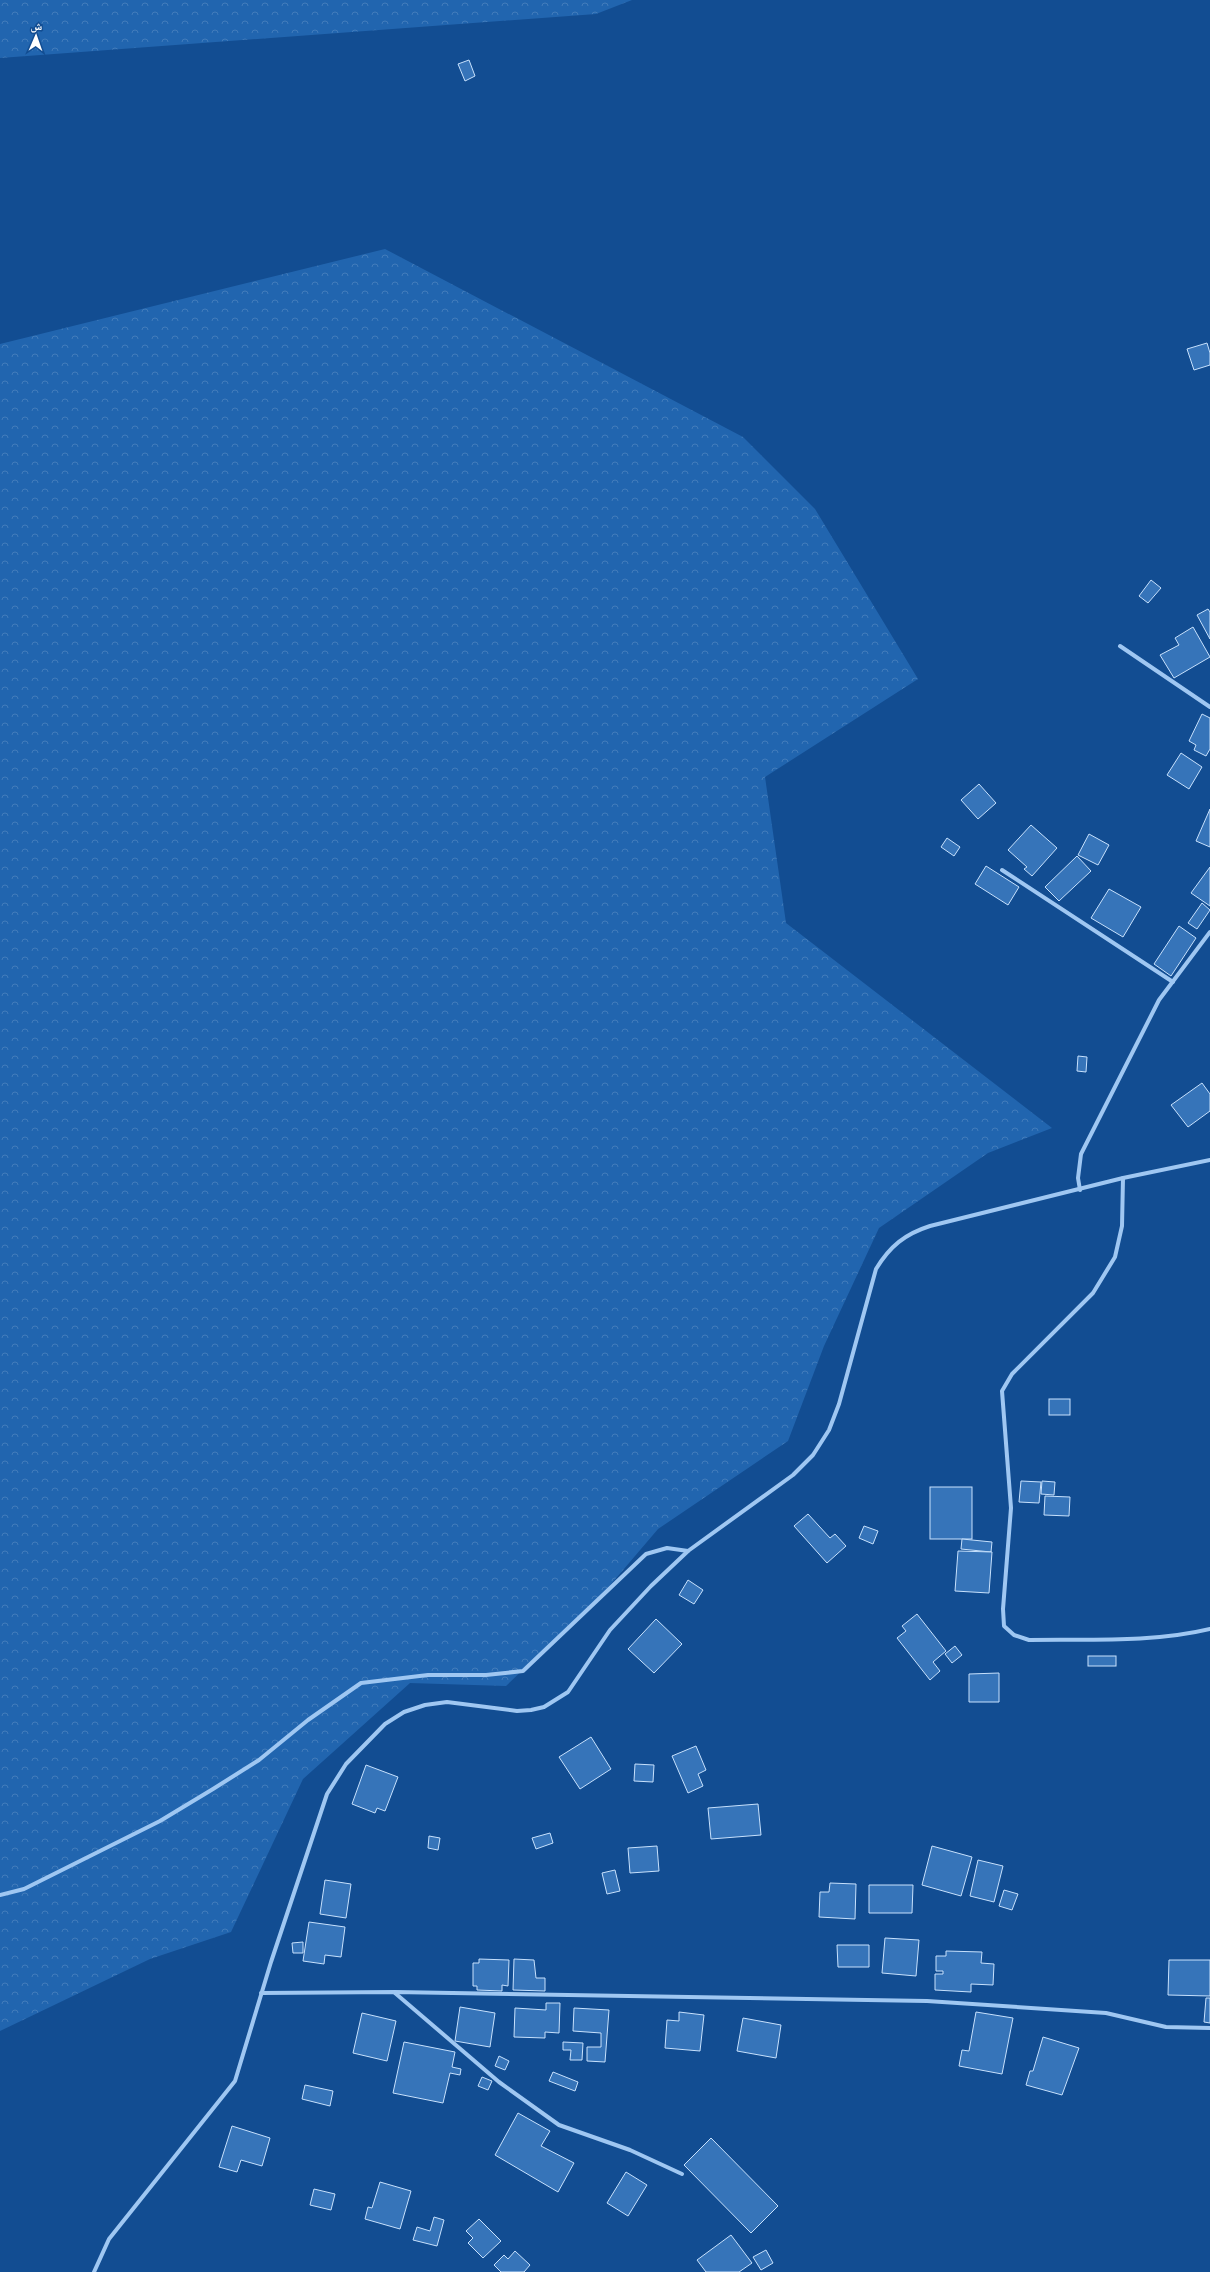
<svg xmlns="http://www.w3.org/2000/svg" width="1210" height="2272" font-family="Montserrat,'Noto Naskh Arabic',sans-serif">
	<style>
		.forest { fill: url(#forest-crowns) }
		.building { fill: #3674b9; stroke: #c7e1fd }
		.lines { fill: none; stroke-linecap: round; stroke-linejoin: round }
		.street { stroke: #9fc7f2; stroke-width: 4 }
	</style>
	<defs>
		<pattern id="forest-crowns" width="20" height="18" patternUnits="userSpaceOnUse"><rect width="20" height="18" fill="#2165af"/><path d="M2 6a3 3 0 1 1 6 0M12 15a3 3 0 1 1 6 0" fill="none" stroke="#427cbb"/></pattern>
	</defs>
	<rect width="100%" height="100%" fill="#124d92"/>
	<!-- forest -->
	<g class="forest">
		<polygon points="0,0 632,0 596,14 0,58"/>
		<polygon points="385,249 743,437 815,509 918,679 765,777 786,923 1052,1128 988,1153 879,1228 824,1346 788,1441 658,1529 606,1590 506,1686 410,1683 303,1779 231,1932 150,1959 0,2031 0,344"/>
	</g>
	<!-- building -->
	<g class="building">
		<polygon points="469,60 475,76 465,81 458,64"/>
		<polygon points="1207,343 1210,353 1210,365 1194,370 1187,349"/>
		<polygon points="1151,580 1161,588 1148,603 1139,596"/>
		<polygon points="1208,609 1210,612 1210,639 1197,615"/>
		<polygon points="1193,627 1210,657 1174,678 1160,655 1179,645 1175,638"/>
		<polygon points="1202,714 1210,718 1210,749 1206,756 1194,750 1196,745 1189,741"/>
		<polygon points="1181,753 1202,767 1189,789 1167,775"/>
		<polygon points="979,784 996,803 978,819 961,800"/>
		<polygon points="1210,809 1210,847 1196,841"/>
		<polygon points="1031,825 1057,848 1032,876 1024,869 1027,867 1008,850"/>
		<polygon points="1089,834 1109,845 1098,865 1078,855"/>
		<polygon points="947,838 960,847 954,856 941,847"/>
		<polygon points="1077,856 1091,871 1059,901 1045,887"/>
		<polygon points="986,866 1019,887 1008,905 975,884"/>
		<polygon points="1210,867 1210,906 1191,893"/>
		<polygon points="1109,889 1141,907 1123,937 1091,918"/>
		<polygon points="1202,903 1210,910 1197,929 1188,923"/>
		<polygon points="1179,926 1196,938 1171,976 1154,964"/>
		<polygon points="1078,1056 1087,1057 1086,1072 1077,1071"/>
		<polygon points="1202,1083 1210,1094 1210,1111 1188,1127 1171,1105"/>
		<rect x="1049" y="1399" width="21" height="16"/>
		<polygon points="1021,1481 1041,1482 1039,1503 1019,1502"/>
		<polygon points="1042,1481 1055,1482 1054,1495 1041,1494"/>
		<rect x="930" y="1487" width="42" height="52"/>
		<polygon points="1045,1496 1070,1497 1069,1516 1044,1515"/>
		<polygon points="808,1514 830,1538 835,1534 846,1546 827,1563 794,1526"/>
		<polygon points="864,1526 878,1531 873,1544 859,1538"/>
		<polygon points="962,1539 992,1542 991,1552 961,1549"/>
		<polygon points="958,1551 992,1552 989,1593 955,1591"/>
		<polygon points="688,1580 703,1590 694,1604 679,1595"/>
		<polygon points="917,1614 946,1651 933,1662 940,1671 930,1680 897,1638 906,1631 902,1626"/>
		<polygon points="656,1619 682,1644 654,1673 628,1649"/>
		<polygon points="955,1646 962,1655 952,1663 945,1654"/>
		<rect x="1088" y="1656" width="28" height="10"/>
		<polygon points="999,1673 999,1702 969,1702 969,1674"/>
		<polygon points="591,1737 611,1769 580,1789 559,1757"/>
		<polygon points="696,1746 706,1770 698,1774 703,1786 688,1793 672,1756"/>
		<polygon points="635,1764 654,1765 653,1782 634,1781"/>
		<polygon points="366,1765 398,1777 385,1811 377,1808 375,1813 352,1804"/>
		<polygon points="758,1804 761,1835 711,1839 708,1808"/>
		<polygon points="550,1833 553,1843 536,1849 532,1838"/>
		<polygon points="429,1836 440,1838 438,1850 428,1848"/>
		<polygon points="657,1846 659,1871 630,1873 628,1848"/>
		<polygon points="932,1846 972,1857 961,1896 922,1885"/>
		<polygon points="978,1860 1003,1866 994,1902 970,1896"/>
		<polygon points="615,1870 620,1891 607,1894 602,1873"/>
		<polygon points="325,1880 351,1884 346,1918 320,1914"/>
		<polygon points="830,1883 856,1884 855,1919 819,1917 820,1892 829,1892"/>
		<polygon points="869,1885 913,1885 912,1913 869,1913"/>
		<polygon points="1004,1890 1018,1894 1012,1910 999,1906"/>
		<polygon points="309,1922 345,1927 341,1957 325,1955 324,1964 303,1961"/>
		<polygon points="885,1938 919,1940 916,1976 882,1973"/>
		<polygon points="303,1942 303,1953 293,1953 292,1943"/>
		<polygon points="837,1945 869,1945 869,1967 838,1967"/>
		<polygon points="946,1951 982,1952 981,1963 994,1964 993,1985 971,1984 971,1992 935,1990 935,1974 943,1974 943,1971 936,1971 936,1956 946,1956"/>
		<polygon points="479,1959 509,1960 508,1986 502,1985 502,1991 477,1990 477,1986 473,1986 473,1963 479,1963"/>
		<polygon points="514,1959 534,1960 536,1978 545,1978 545,1991 513,1990"/>
		<polygon points="1169,1960 1210,1960 1210,1996 1168,1995"/>
		<polygon points="1206,1998 1210,1998 1210,2023 1204,2022"/>
		<polygon points="546,2003 560,2003 559,2033 545,2032 545,2038 514,2037 515,2008 546,2010"/>
		<polygon points="460,2007 495,2013 490,2047 455,2041"/>
		<polygon points="574,2008 609,2010 605,2062 587,2061 587,2047 601,2047 601,2033 573,2031"/>
		<polygon points="679,2012 704,2015 700,2051 665,2048 667,2020 679,2021"/>
		<polygon points="976,2012 1013,2018 1002,2074 959,2066 962,2050 969,2051"/>
		<polygon points="362,2013 396,2021 387,2061 353,2053"/>
		<polygon points="743,2018 781,2025 776,2058 737,2051"/>
		<polygon points="1043,2037 1079,2048 1062,2095 1026,2085 1030,2071 1033,2071"/>
		<polygon points="404,2042 455,2052 452,2067 461,2069 460,2075 450,2073 443,2103 393,2093"/>
		<polygon points="563,2042 583,2043 582,2060 570,2060 571,2050 563,2050"/>
		<polygon points="499,2056 509,2061 505,2070 495,2066"/>
		<polygon points="553,2072 578,2082 575,2091 549,2081"/>
		<polygon points="482,2077 492,2081 488,2090 478,2086"/>
		<polygon points="305,2085 333,2091 330,2106 302,2099"/>
		<polygon points="518,2113 550,2131 541,2146 574,2163 558,2192 495,2155"/>
		<polygon points="232,2126 270,2138 262,2166 241,2160 237,2172 219,2167"/>
		<polygon points="711,2138 778,2206 751,2233 684,2165"/>
		<polygon points="626,2172 647,2185 628,2216 607,2203"/>
		<polygon points="380,2182 411,2191 400,2229 365,2219 368,2207 372,2208"/>
		<polygon points="314,2189 335,2194 331,2210 310,2205"/>
		<polygon points="434,2217 444,2220 437,2246 413,2240 417,2227 430,2231"/>
		<polygon points="479,2219 501,2241 483,2258 468,2243 473,2238 466,2231"/>
		<polygon points="731,2235 752,2263 739,2272 706,2272 697,2260"/>
		<polygon points="766,2250 773,2263 761,2270 753,2257"/>
		<polygon points="515,2251 530,2265 524,2272 501,2272 494,2265 504,2255 508,2259"/>
	</g>
	<g class="lines">
		<!-- street -->
		<g class="street">
			<polyline points="1120,646 1210,707"/>
			<polyline points="1002,870 1173,982"/>
			<path d="M 1123,1178 L 1122,1226 L 1115,1257 L 1093,1293 L 1012,1374 L 1002,1391 L 1011,1508 L 1003,1609 L 1004,1626 L 1014,1635 L 1029,1640 C 1089,1639 1152,1643 1210,1629"/>
			<polyline points="1080,1190 1078,1178 1081,1154 1159,1000 1210,932"/>
			<polyline points="0,1895 24,1889 160,1821 213,1789 259,1760 308,1720 361,1683 428,1675 486,1675 523,1671 646,1554 667,1548 688,1551"/>
			<polyline points="261,1993 395,1992 927,2001 1106,2013 1166,2027 1210,2028"/>
			<polyline points="395,1993 499,2082 559,2125 630,2150 682,2174"/>
			<path d="M 94,2272 L 109,2239 L 235,2081 L 271,1962 L 327,1794 L 346,1764 L 385,1724 L 404,1712 L 425,1705 L 447,1702 L 517,1711 L 531,1710 L 544,1707 L 568,1692 L 610,1630 L 651,1586 L 688,1551 L 793,1475 L 813,1455 L 829,1430 L 839,1404 L 876,1269 C 890,1246 905,1234 930,1226 L 1123,1178 L 1210,1160"/>
		</g>
	</g>
	<!-- north arrow -->
	<g transform="translate(36 36) rotate(2)" stroke="#124d92" stroke-width="3" paint-order="stroke">
	<path d="M0-3L7 15L0 10L-7 15Z" fill="#ffffff"/>
	<text y="-6" font-size="11" font-weight="bold" text-anchor="middle" fill="#ffffff">ش</text>
	</g>
</svg>
